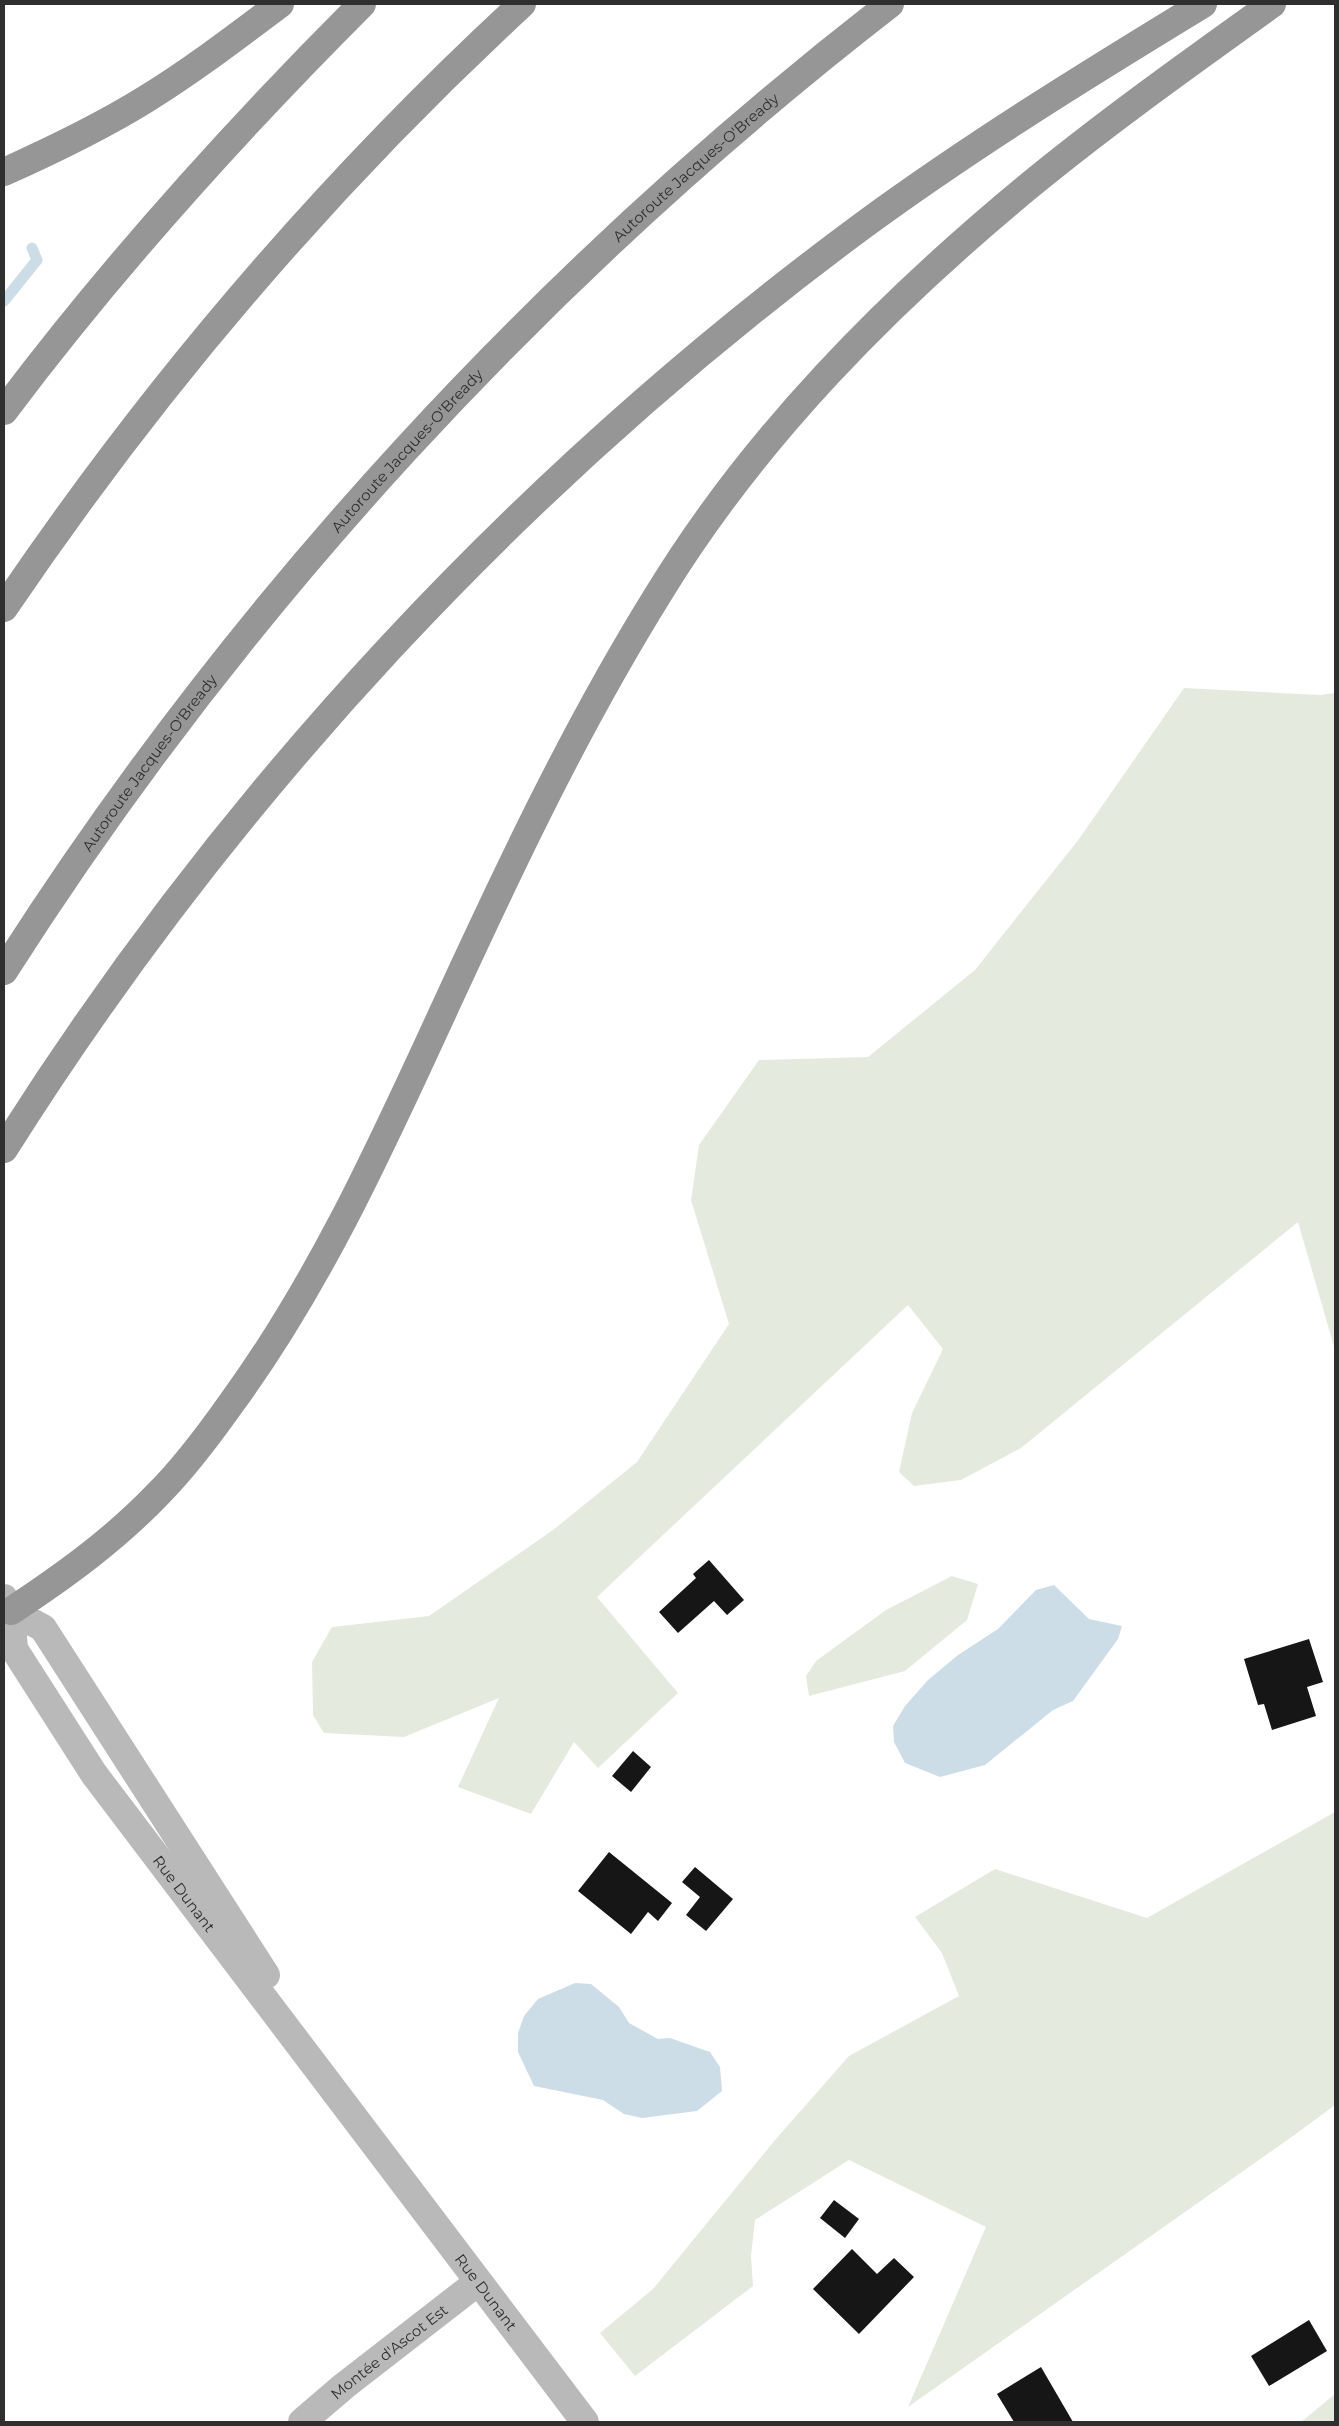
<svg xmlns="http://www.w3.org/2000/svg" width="1339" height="2426" font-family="Montserrat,sans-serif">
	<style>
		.green { fill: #e5eade }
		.water { fill: #cddde8 }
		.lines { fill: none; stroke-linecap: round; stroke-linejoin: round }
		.stream { stroke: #cddde8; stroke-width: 11 }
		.building { fill: #161616 }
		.secondary { stroke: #b9b9b9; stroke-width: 28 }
		.highway { stroke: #969696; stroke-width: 28 }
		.labels { text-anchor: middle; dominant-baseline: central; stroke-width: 5; stroke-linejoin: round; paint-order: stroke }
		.street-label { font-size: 15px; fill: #2f2f2f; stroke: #fff }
	</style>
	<rect width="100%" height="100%" fill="#fff"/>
	<!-- green -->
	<g class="green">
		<polygon points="1184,688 1320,695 1335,693 1335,1350 1298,1222 1021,1448 961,1480 914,1486 899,1472 912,1413 943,1349 908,1305 597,1597 678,1693 598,1768 574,1742 531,1814 458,1787 499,1698 404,1737 324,1733 313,1715 312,1662 332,1627 429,1616 553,1530 637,1462 729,1324 691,1200 699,1145 759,1060 868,1057 975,970 1079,839"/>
		<polygon points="952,1576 978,1584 967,1620 905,1671 809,1696 806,1676 816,1661 886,1610"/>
		<polygon points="1335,1812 1335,2105 1293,2136 908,2407 986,2227 849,2160 755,2220 751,2256 753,2286 635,2376 600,2333 653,2289 775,2140 849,2056 959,1996 942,1953 915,1917 995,1869 1147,1918"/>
		<polygon points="1335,2394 1335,2422 1301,2422"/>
	</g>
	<!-- water -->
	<g class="water">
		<polygon points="1054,1585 1089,1619 1122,1626 1118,1639 1073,1701 1053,1710 985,1765 940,1777 905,1763 894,1742 893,1726 905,1706 928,1680 958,1655 998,1629 1036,1590"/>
		<polygon points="575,1983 591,1984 619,2007 629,2023 658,2039 670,2038 710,2052 720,2067 722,2091 697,2111 642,2118 624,2114 603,2100 534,2086 518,2052 518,2033 524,2016 538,1999"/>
	</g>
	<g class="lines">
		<!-- stream -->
		<polyline class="stream" points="4,301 37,260 32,248"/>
	</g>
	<!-- building -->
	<g class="building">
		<polygon points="709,1560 744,1600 727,1615 714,1601 678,1633 659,1612 696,1578 693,1574"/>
		<polygon points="1309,1639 1323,1682 1307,1687 1316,1716 1272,1730 1264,1704 1258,1705 1244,1659"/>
		<polygon points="633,1751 651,1767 631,1792 612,1776"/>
		<polygon points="609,1852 672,1903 658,1921 648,1912 631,1934 578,1891"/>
		<polygon points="695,1867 733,1899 706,1931 686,1915 700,1897 682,1882"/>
		<polygon points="834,2200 859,2219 845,2238 820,2218"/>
		<polygon points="852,2249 877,2274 894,2258 914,2277 859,2334 813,2289"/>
		<polygon points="1309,2320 1327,2351 1269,2386 1251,2356"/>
		<polygon points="1041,2367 1073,2422 1014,2422 997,2394"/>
	</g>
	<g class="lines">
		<!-- secondary -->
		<g class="secondary">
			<path id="s1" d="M 4,1598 L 11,1611 L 14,1649 L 94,1774 L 585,2422"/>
			<polyline points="11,1611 43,1628 266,1975"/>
			<path id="s2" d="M 302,2422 L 344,2386 L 478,2282"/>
		</g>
		<!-- highway -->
		<g class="highway">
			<path d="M 4,172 C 53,150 101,127 146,99 C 193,70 236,37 280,4"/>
			<path d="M 4,411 C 113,266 234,132 362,4"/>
			<path d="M 4,608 C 153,388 327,184 522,4"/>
			<path id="s3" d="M 4,971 C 239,602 544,272 890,4"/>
			<path d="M 4,1149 C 230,791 523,476 865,224 C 973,145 1088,74 1203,4"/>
			<path d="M 11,1611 C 64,1576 114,1540 158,1494 C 185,1467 208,1436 230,1405 C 321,1281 384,1140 448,1001 C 512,862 578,723 659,593 C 755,436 888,302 1030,185 C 1108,121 1190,63 1272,4"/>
		</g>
	</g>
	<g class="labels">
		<!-- street labels -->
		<g class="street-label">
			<text stroke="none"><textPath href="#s3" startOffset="1064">Autoroute Jacques-O'Bready</textPath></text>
			<text stroke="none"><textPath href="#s3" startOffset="659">Autoroute Jacques-O'Bready</textPath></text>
			<text stroke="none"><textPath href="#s3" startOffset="254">Autoroute Jacques-O'Bready</textPath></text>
			<text stroke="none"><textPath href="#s1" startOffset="351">Rue Dunant</textPath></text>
			<text stroke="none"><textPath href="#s1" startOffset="851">Rue Dunant</textPath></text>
			<text stroke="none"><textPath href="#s2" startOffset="112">Montée d'Ascot Est</textPath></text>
		</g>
	</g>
	<!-- border -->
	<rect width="1339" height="2426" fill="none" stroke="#2f2f2f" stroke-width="10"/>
</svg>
